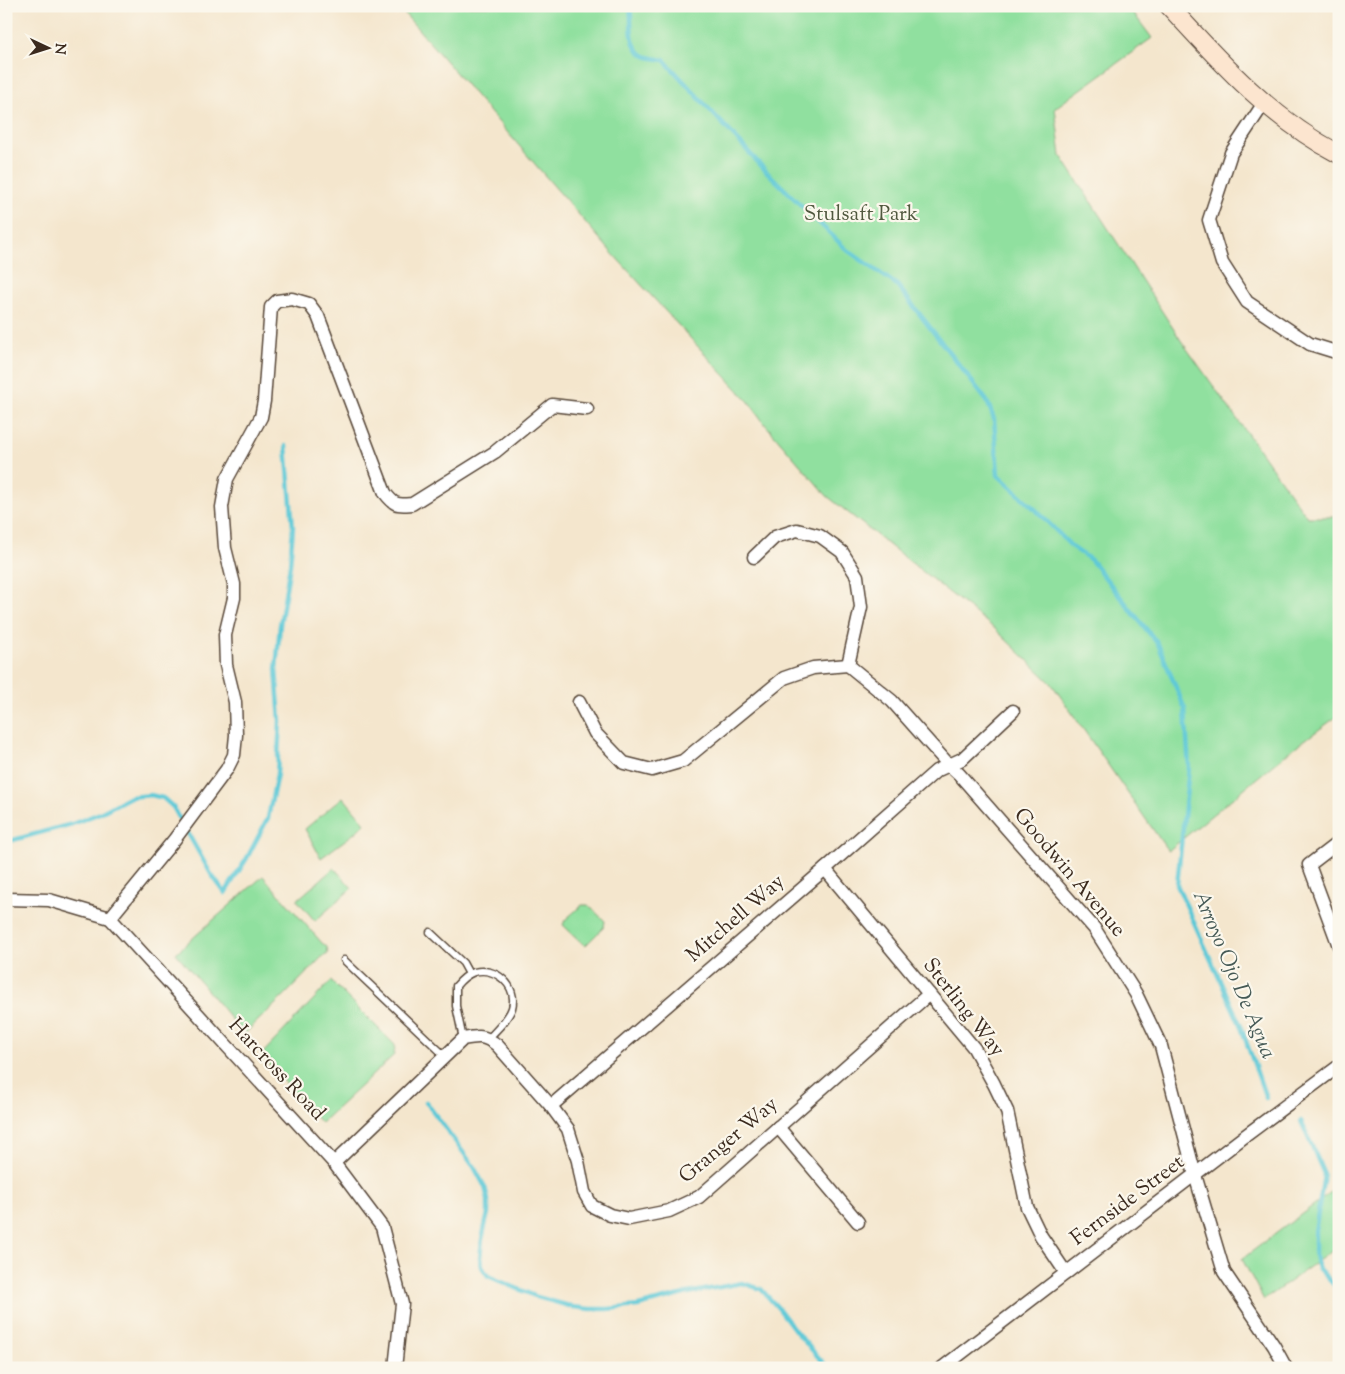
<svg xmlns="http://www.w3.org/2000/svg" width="1345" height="1374" font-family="'Sorts Mill Goudy',serif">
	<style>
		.green { fill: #90e09f; stroke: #66855e }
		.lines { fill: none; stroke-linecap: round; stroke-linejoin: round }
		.stream { stroke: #5ec9d7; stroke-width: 4.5 }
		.service-casing { stroke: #574638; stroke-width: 9 }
		.minor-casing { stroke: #574638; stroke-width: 15 }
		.secondary-casing { stroke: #574638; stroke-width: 20 }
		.service { stroke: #fff; stroke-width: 6 }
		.minor { stroke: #fff; stroke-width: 12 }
		.secondary { stroke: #fce5cf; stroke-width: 18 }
		.labels { text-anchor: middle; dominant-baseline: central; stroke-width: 4.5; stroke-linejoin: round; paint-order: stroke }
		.park-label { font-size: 21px; fill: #50583e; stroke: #fbf7ec }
		.street-label { font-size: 21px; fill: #3b2a1e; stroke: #fbf7ec }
		.water-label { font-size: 22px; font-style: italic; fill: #465a56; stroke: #fbf7ec }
	</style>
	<rect width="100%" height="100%" fill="#fbf7ec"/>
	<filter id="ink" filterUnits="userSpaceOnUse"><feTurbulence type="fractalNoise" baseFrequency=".02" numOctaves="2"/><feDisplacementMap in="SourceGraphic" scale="10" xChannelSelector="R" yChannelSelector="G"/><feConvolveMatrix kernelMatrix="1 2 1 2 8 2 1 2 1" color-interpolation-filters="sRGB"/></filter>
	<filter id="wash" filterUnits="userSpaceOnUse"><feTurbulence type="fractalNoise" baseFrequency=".0096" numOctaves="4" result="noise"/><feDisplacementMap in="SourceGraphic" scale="20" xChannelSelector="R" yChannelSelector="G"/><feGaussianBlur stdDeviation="1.12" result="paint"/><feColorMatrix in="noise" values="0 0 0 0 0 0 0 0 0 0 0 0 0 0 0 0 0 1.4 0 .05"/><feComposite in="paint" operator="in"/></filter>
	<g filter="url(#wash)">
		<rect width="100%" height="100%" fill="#f4e6cd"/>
		<!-- green -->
		<g class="green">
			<polygon points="398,6 1128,6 1152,38 1055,108 1061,156 1182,342 1307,517 1339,517 1339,715 1291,750 1168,851 1051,683 994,628 827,496 764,423 749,402 612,253"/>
			<polygon points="343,797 365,823 356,832 321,858 305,829"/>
			<polygon points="334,868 352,888 315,921 297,900"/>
			<polygon points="263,876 322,943 327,947 328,954 322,957 285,995 244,1034 176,953"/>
			<polygon points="582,905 588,905 605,921 604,927 585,946 563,925 565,920"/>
			<polygon points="331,981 395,1045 394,1055 321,1123 261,1055"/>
			<polygon points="1339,1186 1339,1246 1264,1300 1242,1259"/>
		</g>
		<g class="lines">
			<!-- stream -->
			<g class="stream">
				<path d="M 630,6 C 633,24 626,49 648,57 C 653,58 658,59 664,60 L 767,172 L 847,250 L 897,285 L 987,401 L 994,419 L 998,475 L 1037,511 L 1072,547 L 1091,560 L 1158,644 L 1185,709 L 1189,768 L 1177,885 L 1240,1024 L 1266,1098"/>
				<polyline points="6,842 72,824 100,813 130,797 151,795 163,798 173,807 211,874 225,893 247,858 268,818 277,774 280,721 276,669 280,625 290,565 293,527 286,446"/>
				<polyline points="426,1102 474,1167 485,1187 488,1200 488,1213 482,1239 480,1258 482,1267 488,1276 537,1297 573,1307 590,1309 608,1309 638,1306 688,1293 742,1283 761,1289 779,1309 797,1333 828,1368"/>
				<polyline points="1301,1121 1324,1174 1315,1232 1315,1255 1318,1268 1339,1290"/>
			</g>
		</g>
	</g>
	<g filter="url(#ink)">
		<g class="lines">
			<defs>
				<g id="service">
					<polyline points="430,932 463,963 469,974"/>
					<polyline points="344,960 445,1056"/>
					<path d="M 463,1039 L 456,1006 L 456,986 C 461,980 466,975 474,972 C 496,966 518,986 512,1008 C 508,1020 496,1030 488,1039"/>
				</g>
				<g id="minor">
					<polyline points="1264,103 1231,153 1209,220 1222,263 1247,302 1310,344 1339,353"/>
					<polyline points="754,557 775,537 797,530 820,536 842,552 857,576 861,607 848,665"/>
					<polyline points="848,665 892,701 948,764 959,774 1094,928 1136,994 1161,1046 1195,1175 1224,1272 1274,1346 1286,1368"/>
					<polyline points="579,702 595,733 624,763 652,770 683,761 784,678 813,668 848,665"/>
					<polyline points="1339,842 1309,865 1339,946"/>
					<polyline points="825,869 974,1048 994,1084 1007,1111 1027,1207 1041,1236 1066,1273"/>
					<polyline points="6,899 49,900 110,918 334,1163 382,1227 402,1304 395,1368"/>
					<path d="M 110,918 L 174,840 L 227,769 L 234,755 L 236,735 L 235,702 L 226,665 L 225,635 L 234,598 L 234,584 L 225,548 L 222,507 L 227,479 L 261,417 L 264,401 L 271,307 L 277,301 L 292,299 L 309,304 L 318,316 L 385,493 C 395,506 397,505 412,504 L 495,452 L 552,405 L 587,409"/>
					<polyline points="551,1106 825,869 936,771 962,759 1013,711"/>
					<polyline points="778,1127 858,1222"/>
					<path d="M 334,1163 L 463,1039 C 479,1036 484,1035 497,1045 L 551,1106 L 568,1129 L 578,1161 L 584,1192 L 592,1206 L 610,1215 L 629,1219 L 669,1211 L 699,1197 L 929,994"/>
					<polyline points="942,1368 1245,1136 1339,1066"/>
				</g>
				<path id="secondary" d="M 1169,6 C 1220,62 1271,119 1339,154"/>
			</defs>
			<!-- service casing -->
			<use href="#service" class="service-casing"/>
			<!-- minor casing -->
			<use href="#minor" class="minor-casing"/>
			<!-- secondary casing -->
			<use href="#secondary" class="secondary-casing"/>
			<!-- service -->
			<use href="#service" class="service"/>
			<!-- minor -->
			<use href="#minor" class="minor"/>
			<!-- secondary -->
			<use href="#secondary" class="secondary"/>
		</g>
	</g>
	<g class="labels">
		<!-- park labels -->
		<g class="park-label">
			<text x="861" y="215">Stulsaft Park</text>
		</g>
		<!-- street labels -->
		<g class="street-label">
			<text transform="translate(1069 873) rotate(50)">Goodwin Avenue</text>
			<text transform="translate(736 919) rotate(-41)">Mitchell Way</text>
			<text transform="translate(963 1008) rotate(52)">Sterling Way</text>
			<text transform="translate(276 1070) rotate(47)">Harcross Road</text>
			<text transform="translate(729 1141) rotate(-40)">Granger Way</text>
			<text transform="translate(1128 1201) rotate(-37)">Fernside Street</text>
		</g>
		<!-- water labels -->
		<g class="water-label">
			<text transform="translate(1233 975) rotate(67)">Arroyo Ojo De Agua</text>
		</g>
	</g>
	<!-- margin -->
	<rect width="1345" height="1374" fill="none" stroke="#fbf7ec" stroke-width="25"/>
	<!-- north arrow -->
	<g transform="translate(48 48) rotate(94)" stroke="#fbf7ec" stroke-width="4" paint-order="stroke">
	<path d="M0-4L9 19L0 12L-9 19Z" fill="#3b2a1e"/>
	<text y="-8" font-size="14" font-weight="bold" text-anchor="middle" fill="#3b2a1e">N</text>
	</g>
</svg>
